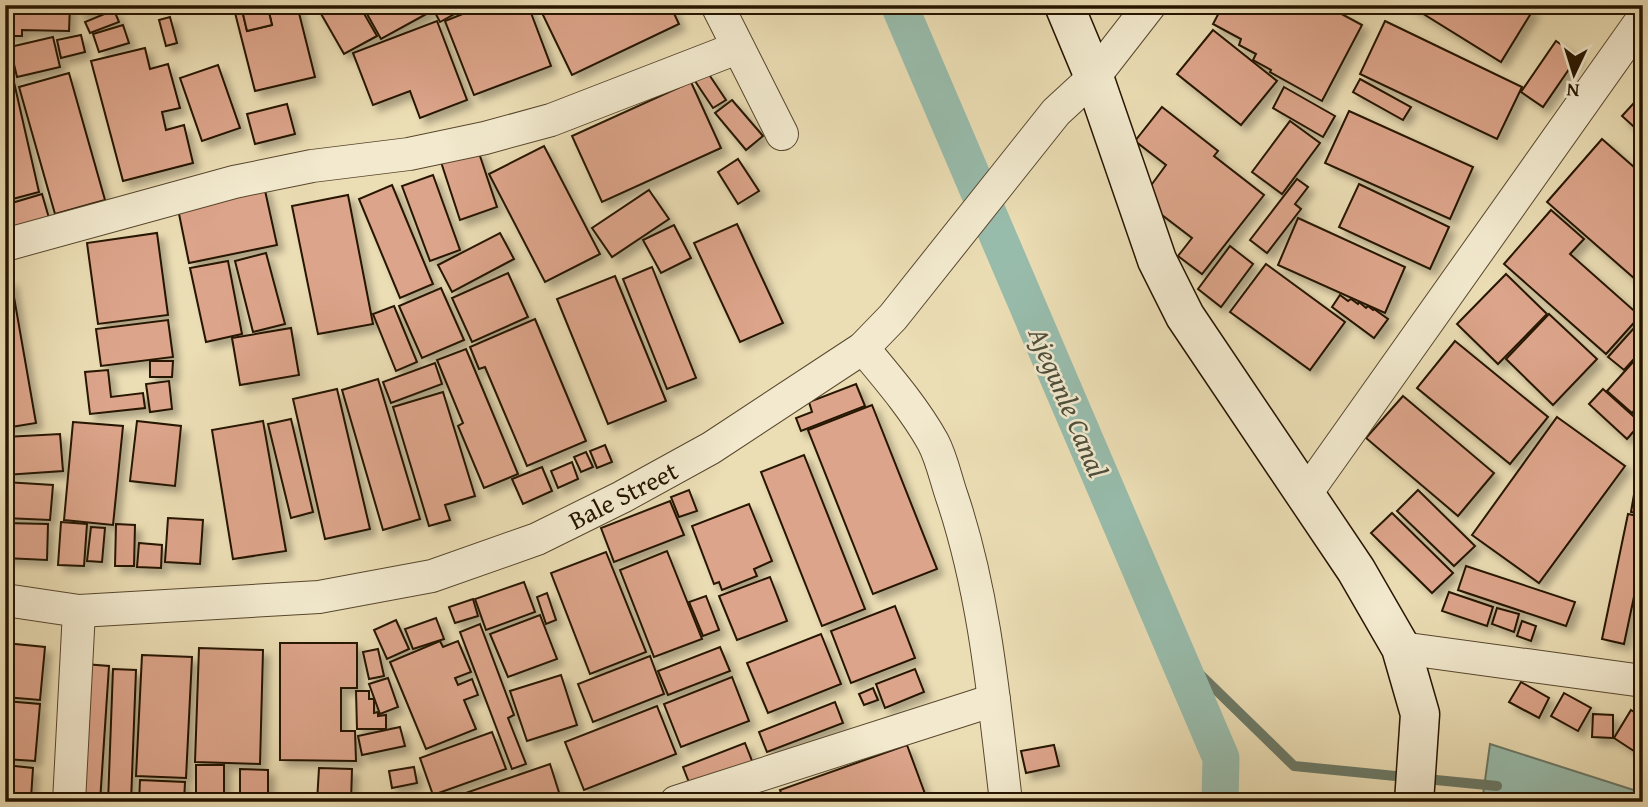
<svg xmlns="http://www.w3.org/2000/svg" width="1648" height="807" font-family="'Gentium Book Plus',serif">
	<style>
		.water { fill: #98bcac; stroke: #6a7967; stroke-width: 2 }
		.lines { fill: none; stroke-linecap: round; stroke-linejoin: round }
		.stream { stroke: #6a7967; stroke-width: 10 }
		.canal { stroke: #98bcac; stroke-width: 37 }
		.building { fill: #dca48a; stroke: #261500; stroke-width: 2; fill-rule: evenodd; filter: url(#shadow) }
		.street-casing { stroke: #57472d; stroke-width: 34 }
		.secondary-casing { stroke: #261500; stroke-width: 41 }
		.street { stroke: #f2e9ce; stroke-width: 32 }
		.secondary { stroke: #f2e9ce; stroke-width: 38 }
		.labels { text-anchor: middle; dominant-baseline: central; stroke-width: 5; stroke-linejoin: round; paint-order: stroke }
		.street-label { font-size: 26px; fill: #261500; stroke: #f2e9ce }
		.water-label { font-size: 28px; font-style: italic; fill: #4e4f3c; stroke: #f2e9ce }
	</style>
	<defs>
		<filter id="shadow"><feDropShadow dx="6" dy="6" stdDeviation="3.5" flood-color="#0004"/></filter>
	</defs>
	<rect width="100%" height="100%" fill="#ebddb4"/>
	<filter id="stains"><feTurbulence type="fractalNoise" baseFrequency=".00286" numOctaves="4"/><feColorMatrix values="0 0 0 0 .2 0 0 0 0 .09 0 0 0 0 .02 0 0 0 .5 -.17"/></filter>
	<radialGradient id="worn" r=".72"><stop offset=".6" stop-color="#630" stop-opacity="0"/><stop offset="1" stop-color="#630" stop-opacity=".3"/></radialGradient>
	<!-- water -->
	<polygon class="water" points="1490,744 1643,793 1643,802 1512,802 1483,795"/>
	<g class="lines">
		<!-- stream -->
		<polyline class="stream" points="1175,650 1294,766 1497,786"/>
		<!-- canal -->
		<polyline class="canal" points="899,5 1221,758 1220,802"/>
	</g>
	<!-- building -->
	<g class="building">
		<polygon points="5,5 70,5 69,31 22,30 22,36 5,36"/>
		<polygon points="78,5 105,5 106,13 79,14"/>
		<path d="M 233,5 L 297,5 L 315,77 L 255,91 ZM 268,8 L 272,25 L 247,31 L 243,14 Z"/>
		<polygon points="316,5 359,5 377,36 344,54"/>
		<polygon points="362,5 426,5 430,12 381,39"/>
		<polygon points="431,5 466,5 467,7 440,22"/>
		<polygon points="528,5 551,66 474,95 445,21 473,10 472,5"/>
		<polygon points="559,5 670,5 679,24 572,75 542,13"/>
		<polygon points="1223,5 1325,5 1362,25 1322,101 1270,72 1271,70 1253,60 1256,54 1239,45 1241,39 1213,24"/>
		<polygon points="1409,5 1525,5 1533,10 1501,62"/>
		<polygon points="268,8 272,25 247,31 243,14"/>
		<polygon points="114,10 119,22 90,33 85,22"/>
		<polygon points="170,17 177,43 166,46 159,20"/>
		<polygon points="437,21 467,100 420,118 410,91 373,105 353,53"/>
		<polygon points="1385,21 1522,87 1497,139 1360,74"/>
		<polygon points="123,25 129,43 99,52 93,34"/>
		<polygon points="1213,30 1277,81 1241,125 1177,74"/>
		<polygon points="81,35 85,52 61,58 57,40"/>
		<polygon points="53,37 60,67 17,77 10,47"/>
		<polygon points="1556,41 1578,56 1543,107 1521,92"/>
		<polygon points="145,48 150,69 168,64 180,108 162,112 166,130 184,125 193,163 123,181 91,61"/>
		<polygon points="8,56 39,192 5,201 5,57"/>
		<polygon points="218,65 240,128 202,141 180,78"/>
		<polygon points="69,73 105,200 55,214 19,87"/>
		<polygon points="708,73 726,100 713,108 695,81"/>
		<polygon points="1360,79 1411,107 1403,120 1353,92"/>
		<polygon points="691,82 721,148 602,202 572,136"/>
		<polygon points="1284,87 1335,116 1323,137 1273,108"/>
		<polygon points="1643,93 1643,135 1622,116"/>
		<polygon points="732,100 763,136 746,150 715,113"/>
		<polygon points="287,104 295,134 255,144 247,114"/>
		<polygon points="1162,107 1218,151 1214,156 1264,195 1202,274 1178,256 1192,238 1141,199 1166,165 1135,141"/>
		<polygon points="1349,111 1473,167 1450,219 1325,163"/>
		<polygon points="1290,121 1320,143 1282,194 1252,172"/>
		<polygon points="1602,139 1643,175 1643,286 1547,202"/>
		<polygon points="544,146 600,254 545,282 489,174"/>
		<polygon points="478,150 497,207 460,220 441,162"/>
		<polygon points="738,159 759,191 738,204 718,172"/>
		<polygon points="433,175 460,250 430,261 402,186"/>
		<polygon points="1297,179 1308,187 1295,204 1301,209 1267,253 1250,240"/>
		<polygon points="1359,184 1449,227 1430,269 1339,227"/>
		<polygon points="392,185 433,284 400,298 359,199"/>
		<polygon points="264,186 277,245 189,263 177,204"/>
		<polygon points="649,190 669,219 612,257 592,228"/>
		<polygon points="42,194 49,218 10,229 5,205"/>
		<polygon points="348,195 373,324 318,334 292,206"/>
		<polygon points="1551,210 1584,239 1570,254 1640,316 1606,354 1504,264"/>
		<polygon points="1298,218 1405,267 1385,313 1278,265"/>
		<polygon points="737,224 783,323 740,342 694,243"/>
		<polygon points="674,225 691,258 661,273 643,240"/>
		<polygon points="157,233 168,315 98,324 87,243"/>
		<polygon points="500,233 514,259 452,292 438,265"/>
		<polygon points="1230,246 1253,264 1221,307 1198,289"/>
		<polygon points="266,253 285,324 253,332 235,261"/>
		<polygon points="228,261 242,334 206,342 190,268"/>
		<polygon points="1266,264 1345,322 1310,370 1230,312"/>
		<polygon points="652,267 696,378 667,389 623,279"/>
		<polygon points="508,273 528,317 472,342 452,298"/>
		<polygon points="1506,274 1547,314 1498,364 1457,324"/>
		<polygon points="615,276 666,401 608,424 557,299"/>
		<polygon points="11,280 36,423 5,428 5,281"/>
		<polygon points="441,288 464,340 422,358 399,306"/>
		<polygon points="1340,295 1348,301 1351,299 1358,304 1359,302 1366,308 1368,306 1373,310 1374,309 1388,319 1374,338 1332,307"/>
		<polygon points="394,306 417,362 396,371 373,314"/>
		<polygon points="1549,314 1597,359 1553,405 1506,359"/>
		<polygon points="1643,318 1643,349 1624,370 1608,357"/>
		<polygon points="535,319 586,441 527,466 485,367 479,369 470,347"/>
		<polygon points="168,320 173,357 101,366 96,329"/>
		<polygon points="291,328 299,375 240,385 232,338"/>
		<polygon points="1455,341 1548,417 1510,464 1417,388"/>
		<polygon points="466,349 518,474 484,488 458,426 463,423 437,360"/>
		<polygon points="150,361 173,361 172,377 150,377"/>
		<polygon points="1634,361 1643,369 1643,401 1632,413 1607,391"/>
		<polygon points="435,363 442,384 391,403 383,382"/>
		<polygon points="108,370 111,397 143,393 145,408 90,414 85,372"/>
		<polygon points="378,379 420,519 383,530 342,390"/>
		<polygon points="169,381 172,409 150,412 146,384"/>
		<polygon points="856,384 865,406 801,431 796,418 812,412 809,402"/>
		<polygon points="337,389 370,529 325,539 293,399"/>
		<polygon points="1603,389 1641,423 1627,439 1589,404"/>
		<polygon points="443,392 475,496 445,505 450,520 429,526 393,407"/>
		<polygon points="1403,396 1494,473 1458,516 1366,438"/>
		<polygon points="872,405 937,569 873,594 808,430"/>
		<polygon points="1557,417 1625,466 1539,583 1472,535"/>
		<polygon points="291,419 313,512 291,518 268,424"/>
		<polygon points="137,421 181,426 175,486 130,481"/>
		<polygon points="263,421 286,551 233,559 212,430"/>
		<polygon points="73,422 123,426 113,525 64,520"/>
		<polygon points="60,434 63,471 5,475 5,437"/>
		<polygon points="605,445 612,462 597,468 590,451"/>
		<polygon points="586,452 593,467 581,472 574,457"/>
		<polygon points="804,455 865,609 822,626 761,472"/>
		<polygon points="572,462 578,479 558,488 551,471"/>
		<polygon points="542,467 552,491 523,504 512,479"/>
		<polygon points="5,482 53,485 50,520 5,518"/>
		<polygon points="1636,483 1643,484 1643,514 1631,512"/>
		<polygon points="689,490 697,511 679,517 671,497"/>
		<polygon points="1418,490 1475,546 1454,566 1397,511"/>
		<polygon points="670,501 684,535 614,562 601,528"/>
		<polygon points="749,504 772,561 754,569 757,576 722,590 719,582 714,584 692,526"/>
		<polygon points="1392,513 1453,573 1432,593 1371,533"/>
		<polygon points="1628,514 1643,517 1643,554 1624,644 1602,639"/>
		<polygon points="168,518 203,520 200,564 165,562"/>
		<polygon points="61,522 87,524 84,566 58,565"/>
		<polygon points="5,523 48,524 47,560 5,558"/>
		<polygon points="116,524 135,525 134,566 115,566"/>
		<polygon points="91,527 105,528 102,562 87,561"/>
		<polygon points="139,543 162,545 161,568 137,567"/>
		<polygon points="667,551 702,639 654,657 620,570"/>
		<polygon points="606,552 646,652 590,674 551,573"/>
		<polygon points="1466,566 1575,602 1566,626 1458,590"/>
		<polygon points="770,577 787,621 737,640 719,596"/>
		<polygon points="524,582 535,612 486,630 475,599"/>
		<polygon points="1449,592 1493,607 1487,626 1442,611"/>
		<polygon points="547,593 556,620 546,624 537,597"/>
		<polygon points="706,596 719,630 703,636 689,602"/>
		<polygon points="473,599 478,616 455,623 449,607"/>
		<polygon points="895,606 915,658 851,683 831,631"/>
		<polygon points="1497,608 1519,614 1514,632 1492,624"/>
		<polygon points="540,615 557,659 508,677 490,634"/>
		<polygon points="436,618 444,639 413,649 405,629"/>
		<polygon points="396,620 409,649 387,659 374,630"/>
		<polygon points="1522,621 1536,626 1531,641 1517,636"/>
		<polygon points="480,624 514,715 508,718 526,764 512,769 460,632"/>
		<polygon points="821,634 841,684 768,713 747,663"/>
		<polygon points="440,641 443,647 458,641 471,672 455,678 458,685 472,679 478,695 464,700 476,729 426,749 390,662"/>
		<polygon points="5,643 45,647 40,700 5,697"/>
		<polygon points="280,643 357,643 357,688 341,688 341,731 355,731 356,761 280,760"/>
		<polygon points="720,647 730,671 668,695 658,671"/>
		<polygon points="199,648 263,650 260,764 195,762"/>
		<polygon points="378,649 384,676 369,679 363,652"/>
		<polygon points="142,655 192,657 186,778 136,776"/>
		<polygon points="650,656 664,694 593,722 578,684"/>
		<polygon points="84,664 109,666 100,802 75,802"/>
		<polygon points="113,669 136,670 131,802 108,802"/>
		<polygon points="915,669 924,692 885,708 876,684"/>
		<polygon points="561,675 577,725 527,741 510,691"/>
		<polygon points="732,677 749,721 681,747 664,704"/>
		<polygon points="388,678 398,707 380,714 369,684"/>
		<polygon points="1521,682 1549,698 1539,718 1509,702"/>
		<polygon points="873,688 878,700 864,705 859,694"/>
		<polygon points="356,691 369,691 369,699 374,699 374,713 378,712 378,716 386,715 386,729 357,729"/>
		<polygon points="1564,693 1591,708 1578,731 1551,716"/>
		<polygon points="5,701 40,704 35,761 5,759"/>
		<polygon points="835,702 843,723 767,752 759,732"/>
		<polygon points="657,706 676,754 584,790 565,742"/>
		<polygon points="1631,710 1643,718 1643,751 1640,755 1614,738"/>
		<polygon points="1593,714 1613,715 1613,738 1592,737"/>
		<polygon points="400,727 405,746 362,755 358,736"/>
		<polygon points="492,732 506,769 433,795 420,758"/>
		<polygon points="745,743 754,766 692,790 683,767"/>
		<polygon points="907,745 928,802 784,802 780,790"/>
		<polygon points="1054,745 1059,766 1026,773 1021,751"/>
		<polygon points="550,764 562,802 449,802 448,799"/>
		<polygon points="5,765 33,768 31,798 5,796"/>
		<rect x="196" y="765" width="28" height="28"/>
		<polygon points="414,767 417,783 392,788 389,771"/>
		<polygon points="319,768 352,769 351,802 317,802"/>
		<polygon points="240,769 268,770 268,802 194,802 194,795 240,795"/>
		<polygon points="140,780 185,782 184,802 139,802"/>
	</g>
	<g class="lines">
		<defs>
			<g id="street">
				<polyline points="717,5 782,134"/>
				<polyline points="5,245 234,182 312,166 409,154 485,138 551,120 737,48"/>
				<path d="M 863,348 C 888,378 914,408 933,442 C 942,459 946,480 952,497 C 985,595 994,700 1006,802"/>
				<polyline points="1305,495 1643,18"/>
				<polyline points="5,600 79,611 319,597 432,576 537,539 622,497 711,448 863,348 893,317 1056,112 1094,77 1150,5"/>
				<polyline points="1401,648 1643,681"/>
				<polyline points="69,802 79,611"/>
				<polyline points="676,802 994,700"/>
			</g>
			<polyline id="secondary" points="1064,5 1094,77 1157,260 1185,316 1356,570 1401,648 1420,714 1414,802"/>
		</defs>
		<!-- street casing -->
		<use href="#street" class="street-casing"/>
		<!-- secondary casing -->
		<use href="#secondary" class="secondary-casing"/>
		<!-- street -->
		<use href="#street" class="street"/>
		<!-- secondary -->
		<use href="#secondary" class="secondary"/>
	</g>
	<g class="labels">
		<!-- street labels -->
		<g class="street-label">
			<text transform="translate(623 495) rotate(-27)">Bale Street</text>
		</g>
		<!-- water labels -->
		<g class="water-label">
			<text transform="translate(1069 402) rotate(67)">Ajegunle Canal</text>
		</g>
	</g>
	<!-- margin -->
	<rect width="1648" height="807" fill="none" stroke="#ebddb4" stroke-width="28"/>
	<rect x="7" y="7" width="1634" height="793" fill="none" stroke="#261500" stroke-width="3.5"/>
	<rect x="14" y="14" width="1620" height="779" fill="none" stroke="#261500" stroke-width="2"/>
	<!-- north arrow -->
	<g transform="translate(1574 74) rotate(184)" stroke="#f2e9ce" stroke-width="5" paint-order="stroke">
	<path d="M0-5L12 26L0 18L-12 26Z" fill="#261500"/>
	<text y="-10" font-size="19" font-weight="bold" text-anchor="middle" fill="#261500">N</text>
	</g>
	<rect width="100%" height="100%" filter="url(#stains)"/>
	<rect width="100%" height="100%" fill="url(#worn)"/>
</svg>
